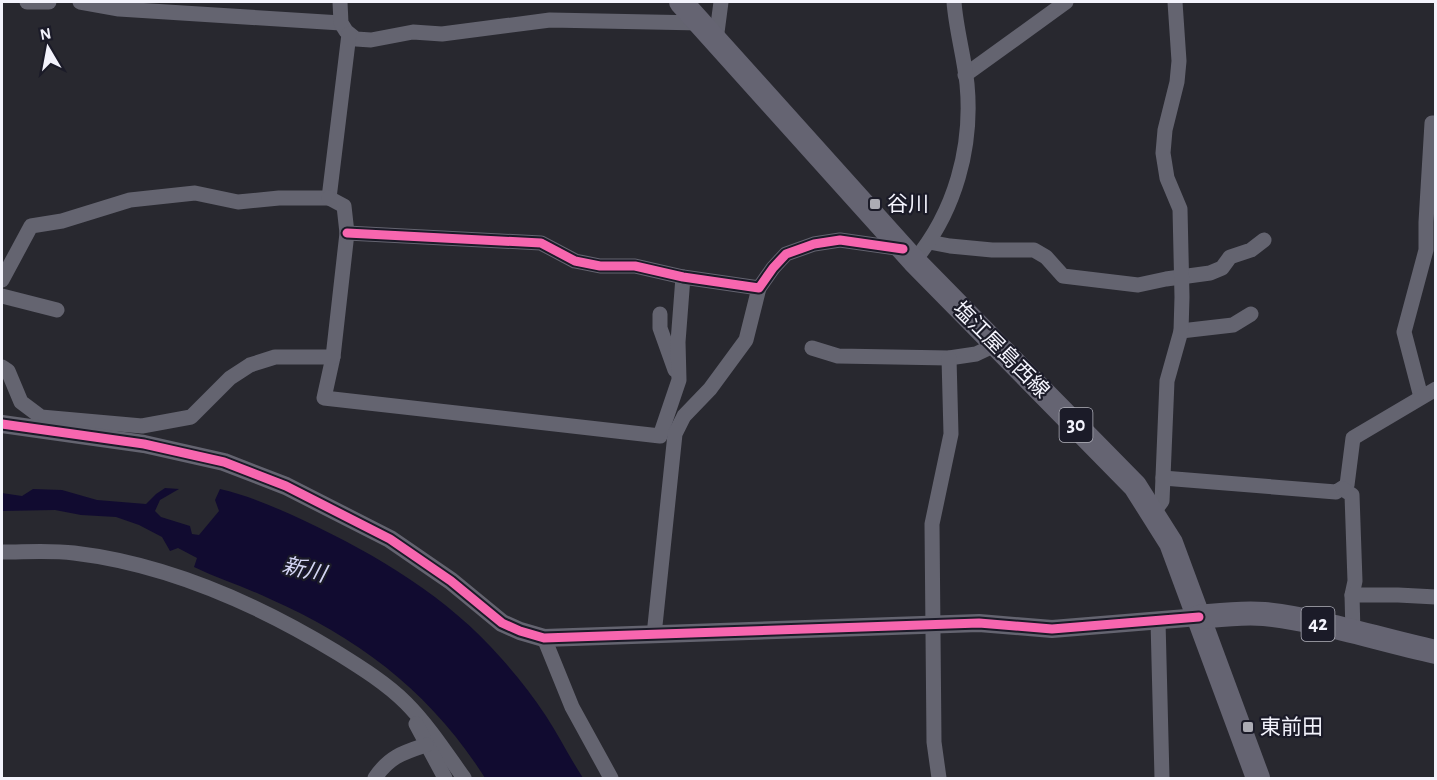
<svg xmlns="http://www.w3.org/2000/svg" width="1437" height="780" font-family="'Alegreya Sans','Noto Sans JP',sans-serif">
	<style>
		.water { fill: #110b30 }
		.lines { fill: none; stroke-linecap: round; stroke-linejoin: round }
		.minor { stroke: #646470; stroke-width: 15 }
		.tertiary { stroke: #646470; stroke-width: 18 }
		.primary { stroke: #656472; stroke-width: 24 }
		.cycleway-casing { stroke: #1b1b28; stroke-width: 13 }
		.cycleway { stroke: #f766af; stroke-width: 9 }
		.poi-dot { fill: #acacb4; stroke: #1b1b28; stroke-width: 2 }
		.labels { text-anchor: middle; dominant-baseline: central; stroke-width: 4.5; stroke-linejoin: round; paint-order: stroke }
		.shield { fill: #1b1b28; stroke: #b2b2bc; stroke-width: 1.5 }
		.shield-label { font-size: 20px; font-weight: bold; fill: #f3f3fc }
		.poi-label { font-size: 21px; fill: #f3f3fc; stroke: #1b1b28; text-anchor: start }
		.street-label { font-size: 21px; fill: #f3f3fc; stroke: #1b1b28 }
		.water-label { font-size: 22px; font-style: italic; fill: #d5d6f5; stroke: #1b1b28 }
	</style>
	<rect width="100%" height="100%" fill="#28282f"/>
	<!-- water -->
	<path class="water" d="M 165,488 L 179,489 L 160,500 L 155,511 L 161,517 L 190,526 L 192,534 L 199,535 L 219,511 L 215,500 L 220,489 C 250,496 277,508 305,521 C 377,555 448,597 501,658 C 517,676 533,696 546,716 C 559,736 570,758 583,778 L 485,778 C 432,694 361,639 270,599 C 245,587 219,579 194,567 L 197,558 L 178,548 L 170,551 L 162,537 L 139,525 L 116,517 L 81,515 L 55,510 L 2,511 L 2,493 L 22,496 L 33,489 L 62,490 L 97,500 L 146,504 L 156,494 Z"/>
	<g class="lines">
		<!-- minor -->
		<g class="minor">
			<polyline points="27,2 49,2"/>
			<polyline points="80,2 119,9 341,23"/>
			<polyline points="340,2 341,23 346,31 356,39 371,40 413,32 442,34 550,20 701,23"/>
			<polyline points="716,40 721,2"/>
			<polyline points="965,75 1066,2"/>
			<polyline points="347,233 541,243 575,261 600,266 635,266 683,277 759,288 773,268 786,254 814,244 840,240 903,249"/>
			<polyline points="929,242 950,246 992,250 1034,250 1046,257 1063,276 1138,285 1166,279 1210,273 1222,268 1230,257 1251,250 1264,240"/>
			<path d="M 914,261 C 955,212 973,147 967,84 C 964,56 956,29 954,2"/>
			<polyline points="2,280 31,226 62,221 130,200 195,193 238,202 279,198 329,198 349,34"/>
			<polyline points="2,296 57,310"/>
			<polyline points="660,314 660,328 675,370"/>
			<polyline points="1181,331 1233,325 1251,314"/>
			<polyline points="812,348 838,356 949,358 976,354 995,345"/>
			<polyline points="333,357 324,398 660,436 679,380 678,342 683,277"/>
			<polyline points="2,367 8,371 21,402 41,417 142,426 191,417 230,378 250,365 275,357 333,357 347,233 344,206 329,198"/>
			<polyline points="1421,397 1404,332 1426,250 1426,222 1432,123 1436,123"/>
			<polyline points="1163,478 1336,492 1347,485 1353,438 1436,389"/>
			<polyline points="1343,489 1352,495 1355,581 1352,595"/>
			<polyline points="1153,513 1162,501 1167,381 1181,331 1182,297 1180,209 1167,178 1163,153 1165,130 1177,82 1179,61 1175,2"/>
			<path d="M 2,552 C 25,552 51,550 74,553 C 167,564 257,604 336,652 C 360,667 386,683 406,703 C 428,725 446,753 464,778"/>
			<polyline points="1158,621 1162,778"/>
			<polyline points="1353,633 1352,595 1398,595 1436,597"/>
			<polyline points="654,635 675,434 684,416 710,389 746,340 759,288"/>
			<polyline points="544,638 572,707 611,778"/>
			<polyline points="416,724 445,778"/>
			<path d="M 375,778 C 389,757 402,753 426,745"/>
			<polyline points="939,778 934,742 932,524 951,434 949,358"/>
		</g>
		<!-- tertiary -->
		<polyline class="tertiary" points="2,424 144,444 224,462 286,486 390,539 451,581 502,623 520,631 544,638 979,623 1052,629 1199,617"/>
		<!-- primary -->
		<g class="primary">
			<polyline points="681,2 914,261 1135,486 1171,543 1258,778"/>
			<path d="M 1199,617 C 1220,615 1242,612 1264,614 C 1322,620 1379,640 1436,652"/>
		</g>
		<defs>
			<g id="cycleway">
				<polyline points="347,233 541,243 575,261 600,266 635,266 683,277 759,288 773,268 786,254 814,244 840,240 903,249"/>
				<polyline points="2,424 144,444 224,462 286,486 390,539 451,581 502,623 520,631 544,638 979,623 1052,629 1199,617"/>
			</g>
		</defs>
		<!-- cycleway casing -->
		<use href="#cycleway" class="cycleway-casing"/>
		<!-- cycleway -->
		<use href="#cycleway" class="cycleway"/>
	</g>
	<!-- markers -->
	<g class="poi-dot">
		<rect x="869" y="198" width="12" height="12" rx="3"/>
		<rect x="1242" y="721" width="12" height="12" rx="3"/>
	</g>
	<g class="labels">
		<!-- shield labels -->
		<g class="shield">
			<rect x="1059.5" y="408" width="33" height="34" rx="4.5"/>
			<rect x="1301.5" y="607" width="33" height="34" rx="4.5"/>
		</g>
		<g class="shield-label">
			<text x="1076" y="425">30</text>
			<text x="1318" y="624">42</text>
		</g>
		<!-- poi labels -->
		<g class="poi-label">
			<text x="887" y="204">谷川</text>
			<text x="1260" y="727">東前田</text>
		</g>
		<!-- street labels -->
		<g class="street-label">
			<text transform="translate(1001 350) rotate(45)">塩江屋島西線</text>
		</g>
		<!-- water labels -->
		<g class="water-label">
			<text transform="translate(304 570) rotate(13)">新川</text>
		</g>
	</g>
	<!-- border -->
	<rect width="1437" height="780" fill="none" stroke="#f3f3fc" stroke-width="6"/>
	<!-- north arrow -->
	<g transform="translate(48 48) rotate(350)" stroke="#1b1b28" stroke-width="4.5" paint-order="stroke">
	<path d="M0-4.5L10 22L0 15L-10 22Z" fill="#f3f3fc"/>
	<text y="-9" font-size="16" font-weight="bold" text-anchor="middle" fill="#f3f3fc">N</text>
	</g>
</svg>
